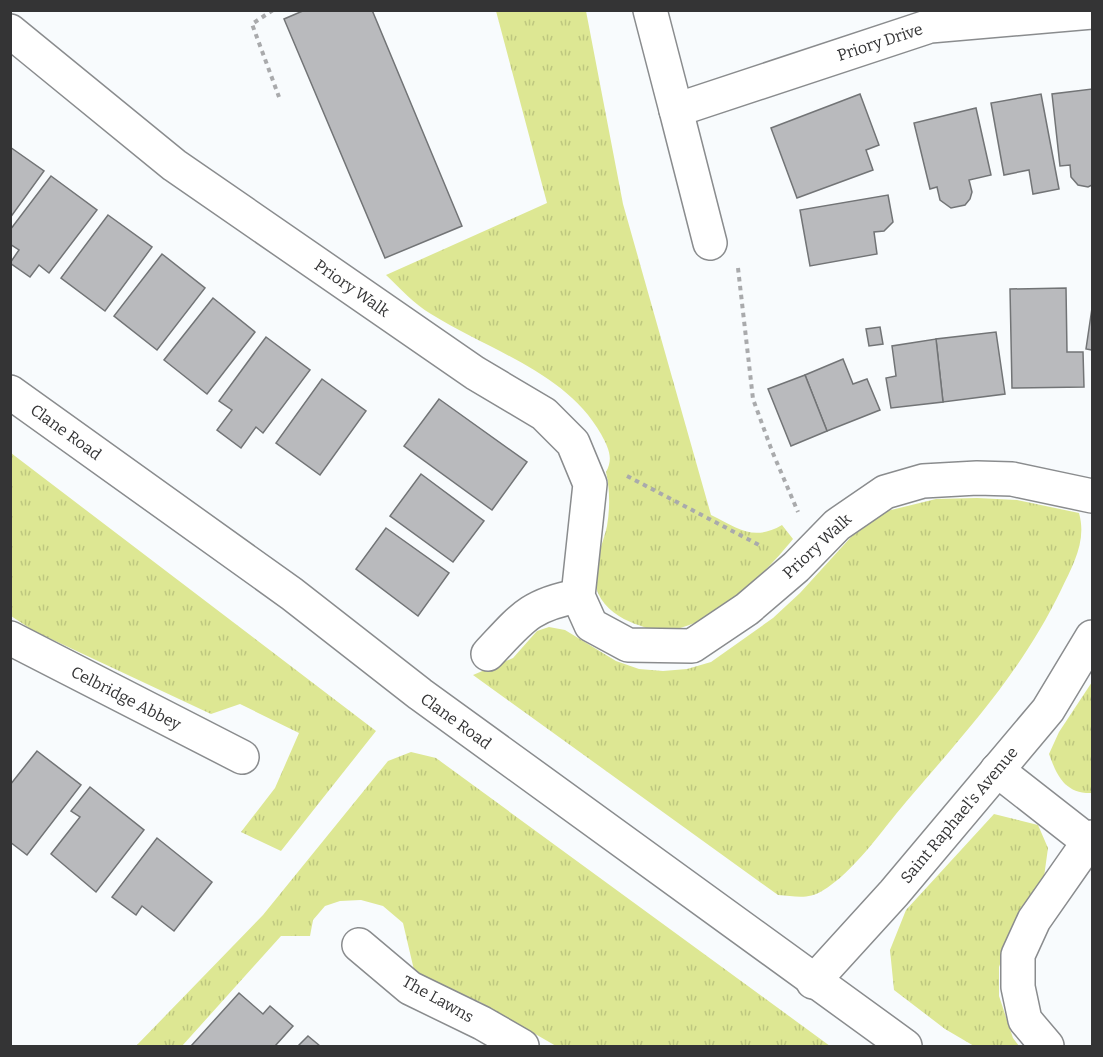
<svg xmlns="http://www.w3.org/2000/svg" width="1103" height="1057" font-family="Bitter,serif">
	<style>
		.grass { fill: url(#grass-tufts) }
		.building { fill: #b9babd; stroke: #727476; stroke-width: 1.5 }
		.lines { fill: none; stroke-linecap: round; stroke-linejoin: round }
		.street-casing { stroke: #8a8c8e; stroke-width: 36 }
		.secondary-casing { stroke: #8a8c8e; stroke-width: 36 }
		.path { stroke: #a9aaac; stroke-width: 4; stroke-dasharray: 4.5 4.5; stroke-linecap: butt }
		.street { stroke: #fff; stroke-width: 33 }
		.secondary { stroke: #fff; stroke-width: 33 }
		.labels { text-anchor: middle; dominant-baseline: central; stroke-width: 6; stroke-linejoin: round; paint-order: stroke }
		.street-label { font-size: 16px; fill: #343435; stroke: #fff }
	</style>
	<defs>
		<pattern id="grass-tufts" width="24" height="20" patternUnits="userSpaceOnUse" patternTransform="scale(1.5)"><rect width="24" height="20" fill="#dde793"/><path d="M3 7l-1-3M5 7V3M7 7l1-3M15 17l-1-3M17 17v-4M19 17l1-3" fill="none" stroke="#bec77f"/></pattern>
	</defs>
	<rect width="100%" height="100%" fill="#f8fbfd"/>
	<!-- grass -->
	<g class="grass">
		<path d="M 496,11 L 586,11 L 623,204 L 711,515 C 738,528 753,542 782,525 L 793,539 C 764,575 708,633 657,631 C 650,630 642,626 635,624 C 620,618 605,609 598,593 C 589,570 602,549 607,526 C 610,508 610,490 606,472 C 614,458 608,447 601,434 C 566,372 488,350 431,314 C 414,304 400,288 386,275 L 547,203 Z"/>
		<polygon points="11,453 376,731 281,851 241,832 275,788 299,733 240,704 211,714 34,631 11,616"/>
		<path d="M 977,498 L 1017,500 L 1079,513 C 1087,541 1073,565 1061,590 C 1021,673 965,733 906,802 C 882,830 854,872 822,891 C 808,900 794,896 778,895 L 473,675 L 513,658 L 537,631 L 549,627 L 565,630 L 616,661 L 639,669 L 663,671 L 687,669 L 711,662 L 773,618 L 800,593 L 851,537 L 887,511 L 936,499 Z"/>
		<path d="M 1092,682 L 1092,793 C 1065,794 1057,776 1049,754 L 1059,732 Z"/>
		<polygon points="411,752 436,758 830,1046 556,1046 480,1002 438,989 414,970 403,923 383,906 361,900 340,901 325,906 313,920 310,936 281,936 182,1046 136,1046 263,915 388,761"/>
		<polygon points="994,814 1038,825 1048,848 1044,877 1011,935 999,967 999,996 1013,1038 1019,1046 974,1046 945,1029 894,990 890,950 906,910"/>
	</g>
	<!-- building -->
	<g class="building">
		<polygon points="305,10 372,10 462,226 385,258 284,19"/>
		<polygon points="1092,89 1092,185 1088,187 1078,185 1071,177 1070,165 1060,166 1052,94"/>
		<polygon points="860,94 879,145 866,150 873,170 797,198 771,128"/>
		<polygon points="1041,94 1059,189 1033,194 1029,170 1004,175 991,103"/>
		<polygon points="976,108 991,175 969,180 972,192 970,199 965,205 951,208 940,200 937,187 930,189 914,123"/>
		<polygon points="10,147 44,171 10,218"/>
		<polygon points="51,176 97,210 49,273 39,265 30,277 10,263 19,250 10,244 10,230"/>
		<polygon points="888,195 893,222 884,231 874,232 877,254 810,266 800,210"/>
		<polygon points="108,215 152,247 105,311 61,278"/>
		<polygon points="162,254 205,288 157,350 114,316"/>
		<polygon points="1066,288 1067,352 1083,352 1084,387 1012,388 1010,289"/>
		<polygon points="213,298 255,332 207,394 164,360"/>
		<polygon points="1092,308 1092,350 1086,349"/>
		<polygon points="880,327 883,344 869,346 866,329"/>
		<polygon points="996,332 1005,394 943,402 936,339"/>
		<polygon points="266,337 310,370 263,433 256,427 241,448 217,430 232,410 219,401"/>
		<polygon points="936,339 943,402 891,408 886,378 896,376 892,346"/>
		<polygon points="843,359 853,384 867,379 880,410 827,431 805,375"/>
		<polygon points="805,375 827,431 791,446 768,389"/>
		<polygon points="322,379 366,411 320,475 276,443"/>
		<polygon points="439,399 527,462 492,510 404,446"/>
		<polygon points="421,474 484,521 453,562 390,516"/>
		<polygon points="386,528 449,573 418,616 356,569"/>
		<polygon points="37,751 81,785 27,855 10,842 10,785"/>
		<polygon points="90,787 144,830 96,892 51,854 80,817 71,811"/>
		<polygon points="157,838 212,882 174,931 142,906 136,915 112,897"/>
		<polygon points="239,993 263,1014 270,1006 293,1026 275,1046 191,1046"/>
		<polygon points="308,1036 320,1046 298,1046"/>
	</g>
	<g class="lines">
		<defs>
			<g id="street">
				<polyline points="650,10 676,110"/>
				<polyline points="10,31 174,165 475,373 544,414 573,443 590,484 578,596 591,625 628,645 692,646 747,609 796,567 837,525 885,492 923,481 977,478 1012,479 1092,496"/>
				<polyline points="710,243 676,110 930,26 1092,12"/>
				<polyline points="10,638 242,757"/>
				<path d="M 488,654 C 521,619 529,605 578,596"/>
				<polyline points="997,770 1089,842"/>
				<polyline points="359,945 410,988 482,1023 522,1046"/>
				<polyline points="813,982 894,893 1048,710 1092,637"/>
				<polyline points="1047,1046 1025,1020 1018,987 1018,955 1034,920 1092,837"/>
			</g>
			<polyline id="secondary" points="10,392 292,594 420,694 905,1046"/>
		</defs>
		<!-- street casing -->
		<use href="#street" class="street-casing"/>
		<!-- secondary casing -->
		<use href="#secondary" class="secondary-casing"/>
		<!-- path -->
		<g class="path">
			<polyline points="273,10 252,24 279,97"/>
			<polyline points="738,268 753,399 772,451 798,512"/>
			<polyline points="627,476 761,546"/>
		</g>
		<!-- street -->
		<use href="#street" class="street"/>
		<!-- secondary -->
		<use href="#secondary" class="secondary"/>
	</g>
	<g class="labels">
		<!-- street labels -->
		<g class="street-label">
			<text transform="translate(880 42) rotate(-18)">Priory Drive</text>
			<text transform="translate(352 288) rotate(35)">Priory Walk</text>
			<text transform="translate(66 432) rotate(36)">Clane Road</text>
			<text transform="translate(817 546) rotate(-43)">Priory Walk</text>
			<text transform="translate(126 698) rotate(27)">Celbridge Abbey</text>
			<text transform="translate(456 721) rotate(36)">Clane Road</text>
			<text transform="translate(959 815) rotate(-50)">Saint Raphael's Avenue</text>
			<text transform="translate(438 999) rotate(29)">The Lawns</text>
		</g>
	</g>
	<!-- border -->
	<rect width="1103" height="1057" fill="none" stroke="#343435" stroke-width="24"/>
</svg>
